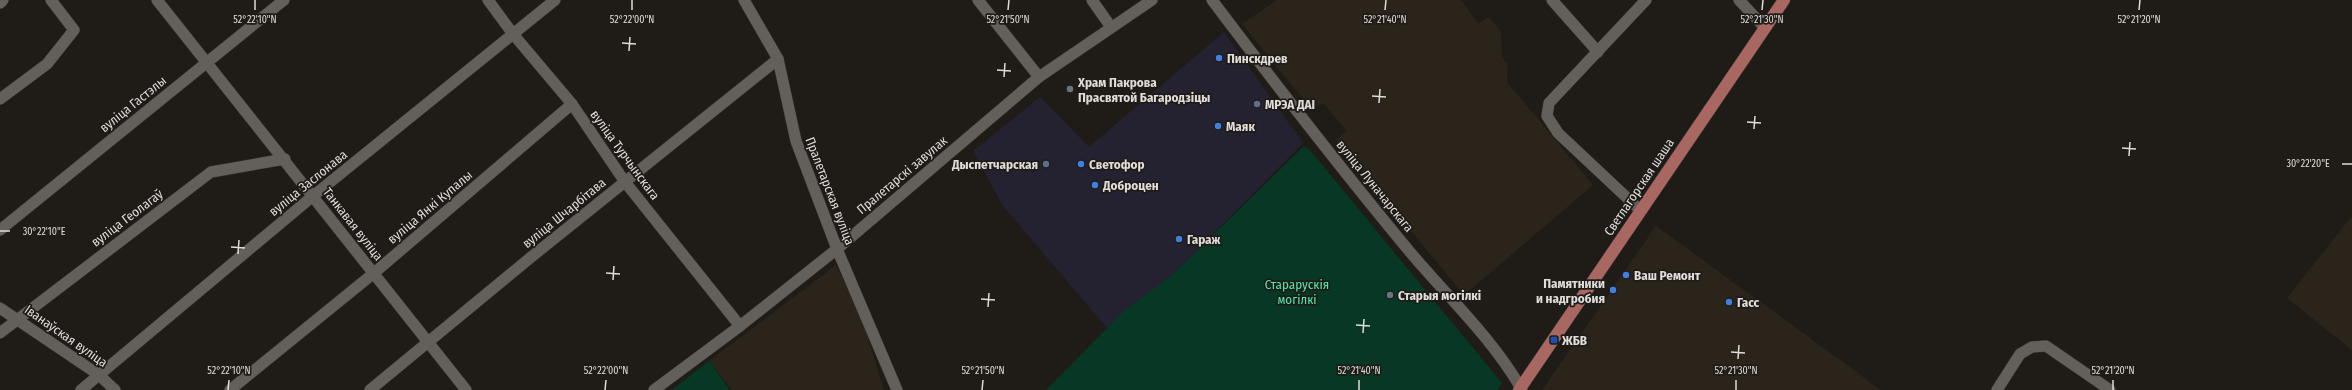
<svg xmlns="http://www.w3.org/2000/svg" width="2352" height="390" font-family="'Fira Sans Condensed',sans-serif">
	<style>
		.commercial { fill: #242131 }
		.built { fill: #2b241b }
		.green { fill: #063825 }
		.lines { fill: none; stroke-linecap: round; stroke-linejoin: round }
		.minor-casing { stroke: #383533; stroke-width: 12 }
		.major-casing { stroke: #383533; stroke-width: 13 }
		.minor { stroke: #635f5a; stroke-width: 11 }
		.major { stroke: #a96762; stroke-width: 12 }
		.ticks { fill: none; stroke: #dfdcda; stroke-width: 1.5 }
		.shop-dot { fill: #3f7fe0; stroke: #1f1c18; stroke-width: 1.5 }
		.worship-dot { fill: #6b7280; stroke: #1f1c18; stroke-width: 1.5 }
		.service-dot { fill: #5c6f8a; stroke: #1f1c18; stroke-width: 1.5 }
		.transit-dot { fill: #1a4fb4; stroke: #1f1c18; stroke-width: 1.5 }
		.labels { text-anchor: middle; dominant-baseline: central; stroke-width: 3.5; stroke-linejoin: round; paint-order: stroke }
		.poi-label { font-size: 13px; font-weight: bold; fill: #dfdcda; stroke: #1f1c18; text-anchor: start }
		.street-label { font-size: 13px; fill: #dfdcda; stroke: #1f1c18 }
		.park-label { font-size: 13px; fill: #4feaaa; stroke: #1f1c18 }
		.ticks-label { font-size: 10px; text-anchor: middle; fill: #dfdcda; stroke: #1f1c18; stroke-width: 3.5; stroke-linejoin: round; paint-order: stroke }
	</style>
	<rect width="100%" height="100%" fill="#1f1c18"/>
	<!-- commercial -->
	<polygon class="commercial" points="1224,32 1303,143 1113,335 1003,206 973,151 1040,97 1089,147"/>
	<!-- built -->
	<g class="built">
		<polygon points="1277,0 1461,0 1478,23 1489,17 1501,32 1502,57 1508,65 1507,82 1593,185 1464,295 1336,140 1347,131 1323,103 1312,110 1242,24"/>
		<polygon points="2352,216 2352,350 2287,298"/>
		<polygon points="1656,226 1850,367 1880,390 1542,390"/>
		<polygon points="836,265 863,322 884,390 732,390 709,361"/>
	</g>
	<!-- green -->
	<g class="green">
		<polygon points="1304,146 1309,149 1502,383 1497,390 1046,390 1125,310 1171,276"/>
		<polygon points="709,361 730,390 672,390"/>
	</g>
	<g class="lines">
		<defs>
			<g id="minor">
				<polyline points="157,0 466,390"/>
				<polyline points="488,0 513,34 572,104 625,182 740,326"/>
				<polyline points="744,0 778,59 796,141 837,249 897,390"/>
				<polyline points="978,0 1039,77"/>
				<polyline points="1092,0 1111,27"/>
				<path d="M 1212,0 C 1276,85 1342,170 1410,252 C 1447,296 1493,339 1522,390"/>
				<polyline points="1552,0 1598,52"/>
				<polyline points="1739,0 1765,28"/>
				<polyline points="0,3 3,0"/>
				<polyline points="0,99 47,64 74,30 51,0"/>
				<polyline points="1640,210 1558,133 1547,116 1549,103 1646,0"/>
				<polyline points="0,230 284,0"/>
				<polyline points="0,308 99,375 115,390"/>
				<polyline points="0,333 211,172 285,159"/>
				<polyline points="81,390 313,196 555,0"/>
				<polyline points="230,390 374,273 572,104"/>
				<polyline points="370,390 530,258 778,59"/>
				<polyline points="654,390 740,326 837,249 1039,77 1152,0"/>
				<polyline points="1997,390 2020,354 2032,347 2046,346 2110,390"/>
			</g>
			<polyline id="major" points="1519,390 1784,0"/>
		</defs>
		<!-- minor casing -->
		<use href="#minor" class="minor-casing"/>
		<!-- major casing -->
		<use href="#major" class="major-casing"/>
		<!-- minor -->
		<use href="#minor" class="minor"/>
		<!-- major -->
		<use href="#major" class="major"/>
	</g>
	<!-- ticks -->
	<path class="ticks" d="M 255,10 L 255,0M 632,10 L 632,0M 1008,10 L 1009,0M 1385,10 L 1386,0M 1762,10 L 1763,0M 2139,10 L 2140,0M 622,43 L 636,44M 629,51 L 630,37M 997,70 L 1011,71M 1004,77 L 1005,63M 1372,96 L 1386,97M 1379,103 L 1380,89M 1747,122 L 1761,123M 1754,129 L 1755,116M 2122,148 L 2136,149M 2129,156 L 2130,142M 2342,164 L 2352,164M 0,231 L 10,231M 231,247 L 245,248M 238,254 L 239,240M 606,273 L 620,274M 613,280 L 614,266M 981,299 L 995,300M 988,307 L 989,293M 1356,325 L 1370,326M 1363,333 L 1364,319M 1731,352 L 1745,353M 1738,359 L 1739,345M 228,390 L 229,380M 605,390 L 606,380M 982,390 L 983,380M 1359,390 L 1359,380M 1736,390 L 1736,380M 2113,390 L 2113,380"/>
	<!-- markers -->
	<g class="shop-dot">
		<circle cx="1219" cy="58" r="4"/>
		<circle cx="1218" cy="126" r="4"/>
		<circle cx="1081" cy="164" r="4"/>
		<circle cx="1095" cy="185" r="4"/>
		<circle cx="1179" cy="239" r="4"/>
		<circle cx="1626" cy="275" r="4"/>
		<circle cx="1613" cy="290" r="4"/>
		<circle cx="1729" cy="302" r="4"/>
	</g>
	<g class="worship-dot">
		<circle cx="1070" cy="89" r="4"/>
		<circle cx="1390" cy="295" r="4"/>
	</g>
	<g class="service-dot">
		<circle cx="1257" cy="104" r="4"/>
		<circle cx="1046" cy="164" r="4"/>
	</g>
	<rect class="transit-dot" x="1550" y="336" width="8" height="8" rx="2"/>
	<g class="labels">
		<!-- poi labels -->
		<g class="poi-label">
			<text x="1227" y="58">Пинскдрев</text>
			<text x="1078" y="82">Храм Пакрова<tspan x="1078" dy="15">Прасвятой Багародзіцы</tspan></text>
			<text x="1265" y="104">МРЭА ДАІ</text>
			<text x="1226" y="126">Маяк</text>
			<text x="1038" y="164" text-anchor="end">Дыспетчарская</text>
			<text x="1089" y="164">Светофор</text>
			<text x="1103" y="185">Доброцен</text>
			<text x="1187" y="239">Гараж</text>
			<text x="1634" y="275">Ваш Ремонт</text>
			<text x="1605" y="283" text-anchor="end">Памятники<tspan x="1605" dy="15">и надгробия</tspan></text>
			<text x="1398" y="295">Старыя могілкі</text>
			<text x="1737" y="302">Гасс</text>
			<text x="1562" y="340">ЖБВ</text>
		</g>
		<!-- street labels -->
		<g class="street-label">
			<text transform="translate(133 104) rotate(-39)">вуліца Гастэлы</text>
			<text transform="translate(625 155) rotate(54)">вуліца Турчынскага</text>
			<text transform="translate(902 175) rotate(-40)">Пралетарскі завулак</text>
			<text transform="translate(308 183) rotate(-39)">вуліца Заслонава</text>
			<text transform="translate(1375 186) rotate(51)">вуліца Луначарскага</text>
			<text transform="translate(1639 187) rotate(-56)">Светлагорская шаша</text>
			<text transform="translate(830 191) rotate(69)">Пралетарская вуліца</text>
			<text transform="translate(430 207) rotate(-40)">вуліца Янкі Купалы</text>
			<text transform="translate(564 213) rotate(-39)">вуліца Шчарбітава</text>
			<text transform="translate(127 218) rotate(-37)">вуліца Геолагаў</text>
			<text transform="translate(353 224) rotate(52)">Танкавая вуліца</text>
			<text transform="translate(66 336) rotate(35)">Іванаўская вуліца</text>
		</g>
		<!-- park labels -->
		<g class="park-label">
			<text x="1297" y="284">Старарускія<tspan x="1297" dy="15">могілкі</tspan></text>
		</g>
	</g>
	<g class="ticks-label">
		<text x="255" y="23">52°22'10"N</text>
		<text x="632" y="23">52°22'00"N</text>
		<text x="1008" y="23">52°21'50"N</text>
		<text x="1385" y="23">52°21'40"N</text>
		<text x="1762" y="23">52°21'30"N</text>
		<text x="2139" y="23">52°21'20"N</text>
		<text x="2308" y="167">30°22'20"E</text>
		<text x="44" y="235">30°22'10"E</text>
		<text x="229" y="374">52°22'10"N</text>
		<text x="606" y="374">52°22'00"N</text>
		<text x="983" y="374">52°21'50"N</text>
		<text x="1359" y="374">52°21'40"N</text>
		<text x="1736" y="374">52°21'30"N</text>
		<text x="2113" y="374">52°21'20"N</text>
	</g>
</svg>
